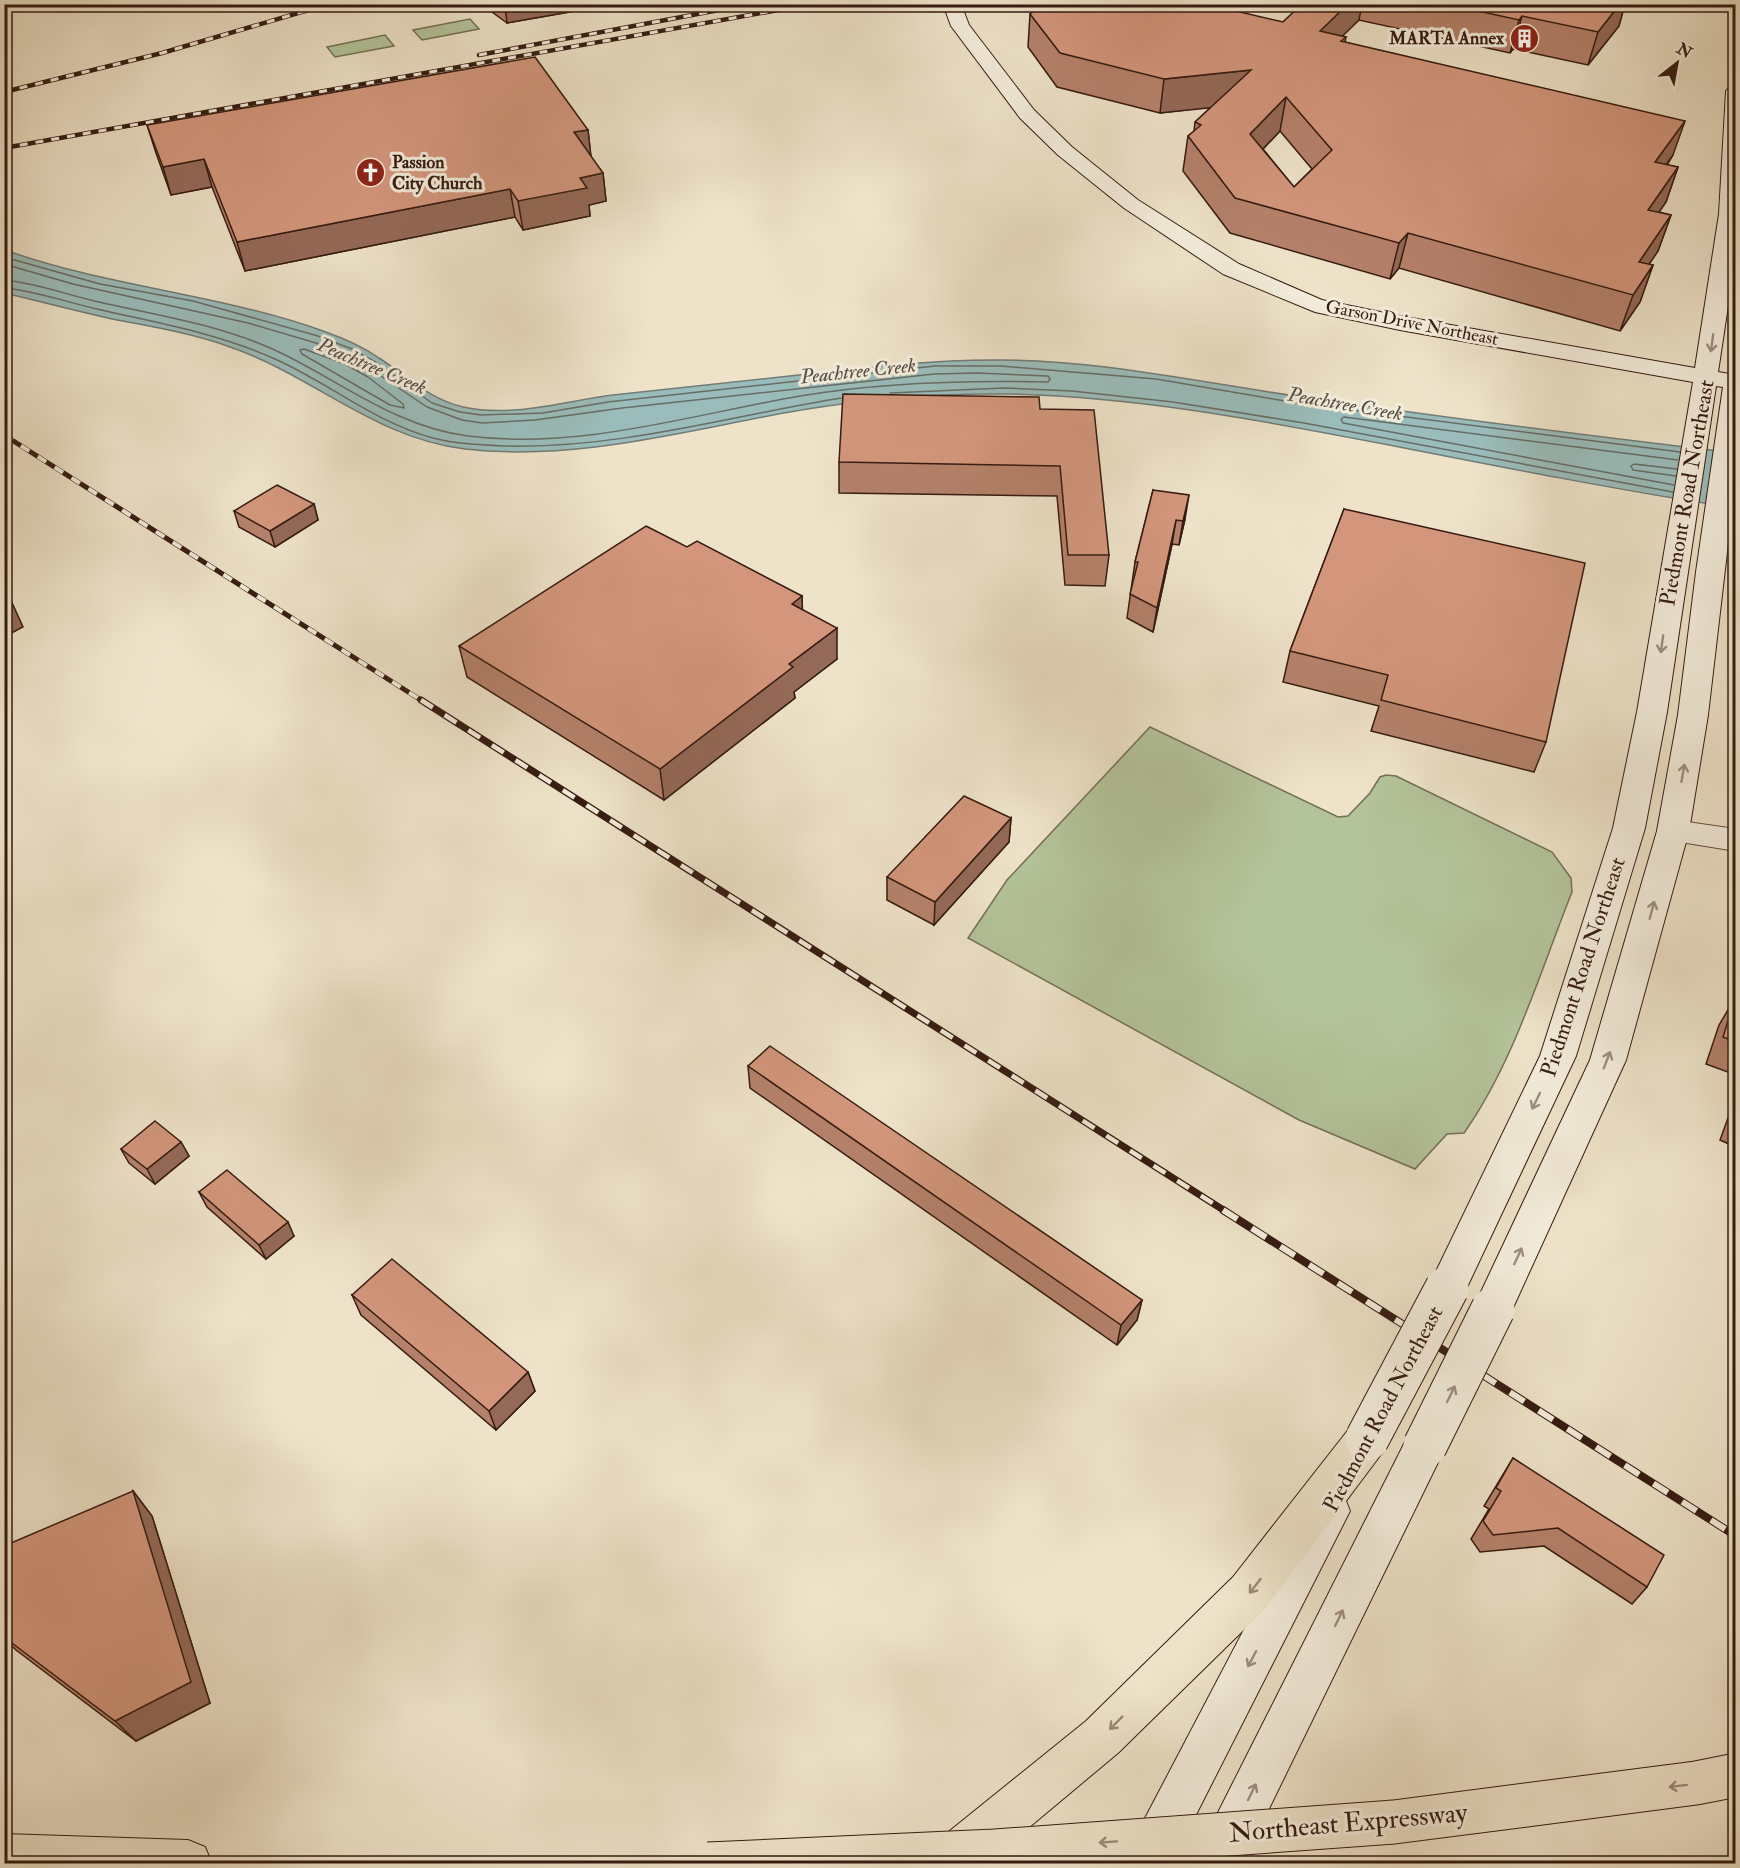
<svg xmlns="http://www.w3.org/2000/svg" width="1740" height="1868" font-family="'IM FELL Double Pica',serif">
	<style>
		.green { fill: #b4c49a; stroke: #747056; stroke-width: 1.5 }
		.water { fill: #9abdbb; stroke: #727c77; stroke-width: 1.5 }
		.lines { fill: none; stroke-linecap: round; stroke-linejoin: round }
		.shore { stroke: #686c66; stroke-width: 1.5 }
		.minor-casing { stroke: #634d3f; stroke-width: 2 }
		.secondary-casing { stroke: #351b11; stroke-width: 2 }
		.motorway-casing { stroke: #351b11; stroke-width: 2 }
		.minor { fill: #f4eddc; fill-rule: evenodd }
		.secondary { fill: #f4eddc; fill-rule: evenodd }
		.motorway { fill: #eee3c9; fill-rule: evenodd }
		.rail-far3-casing { stroke: #351b11; stroke-width: 4.5 }
		.rail-far2-casing { stroke: #351b11; stroke-width: 5 }
		.rail-far1-casing { stroke: #351b11; stroke-width: 7 }
		.rail-casing { stroke: #351b11; stroke-width: 8 }
		.rail-far3 { stroke: #f4eddc; stroke-width: 3; stroke-dasharray: 8; stroke-linecap: butt }
		.rail-far2 { stroke: #f4eddc; stroke-width: 4; stroke-dasharray: 10; stroke-linecap: butt }
		.rail-far1 { stroke: #f4eddc; stroke-width: 4.5; stroke-dasharray: 14; stroke-linecap: butt }
		.rail { stroke: #f4eddc; stroke-width: 6; stroke-dasharray: 17; stroke-linecap: butt }
		.secondary-bridge-casing { stroke: #351b11; stroke-width: 45; stroke-linecap: butt }
		.motorway-bridge-casing { stroke: #351b11; stroke-width: 45; stroke-linecap: butt }
		.secondary-bridge { stroke: #f4eddc; stroke-width: 43 }
		.motorway-bridge { stroke: #eee3c9; stroke-width: 43 }
		.wall { fill: #b5816b; stroke: #351b11; stroke-width: 1.5; fill-rule: evenodd }
		.shaded-wall { fill: #946957; stroke: #351b11; stroke-width: 1.5 }
		.building { fill: #d3967c; stroke: #351b11; stroke-width: 1.5; fill-rule: evenodd }
		.oneway { stroke: #9e8e81 }
		.oneway2 { stroke: #9b8976 }
		.labels { text-anchor: middle; dominant-baseline: central; stroke-width: 6; stroke-linejoin: round; paint-order: stroke }
		.far-poi-label { font-size: 18px; font-weight: bold; fill: #351b11; stroke: #f4eddc; text-anchor: end }
		.far-street-label { font-size: 18px; fill: #351b11; stroke: #f4eddc }
		.far-water-label { font-size: 20px; font-style: italic; fill: #534c44; stroke: #f4eddc }
		.street-label { font-size: 22px; fill: #351b11; stroke: #f4eddc }
		.near-street-label { font-size: 27px; fill: #351b11; stroke: #f4eddc }
	</style>
	<rect width="100%" height="100%" fill="#eee3c9"/>
	<filter id="stains"><feTurbulence type="fractalNoise" baseFrequency=".00333" numOctaves="4"/><feColorMatrix values="0 0 0 0 .2 0 0 0 0 .09 0 0 0 0 .02 0 0 0 .5 -.17"/></filter>
	<radialGradient id="worn" r=".72"><stop offset=".6" stop-color="#630" stop-opacity="0"/><stop offset="1" stop-color="#630" stop-opacity=".3"/></radialGradient>
	<!-- green -->
	<g class="green">
		<polygon points="470,19 479,29 422,40 413,30"/>
		<polygon points="385,35 394,46 335,57 327,47"/>
		<path d="M 1150,727 L 1338,817 L 1348,816 L 1370,793 L 1380,777 L 1386,775 L 1396,776 L 1552,852 L 1571,878 L 1572,892 C 1540,972 1514,1062 1464,1133 L 1447,1134 L 1415,1169 L 1299,1120 L 968,938 L 1007,880 Z"/>
	</g>
	<!-- water -->
	<path class="water" d="M 5,250 C 108,287 220,294 323,331 C 343,338 362,346 379,358 C 407,376 429,399 463,407 C 513,418 564,401 613,395 C 678,388 743,381 808,374 C 870,367 931,360 994,360 C 1098,359 1201,383 1303,397 C 1447,418 1591,436 1735,453 L 1735,508 C 1618,490 1501,467 1384,444 C 1259,420 1133,396 1005,394 C 937,393 867,399 801,410 C 690,429 579,462 465,449 C 374,438 314,376 230,347 C 194,334 155,327 117,320 C 80,312 42,302 5,293 Z"/>
	<g class="lines">
		<!-- shore -->
		<g class="shore">
			<polyline points="4,257 100,284 193,301 318,336 352,349 377,363 432,403 460,412 481,415 543,413 608,402 935,366 1001,366 1156,379 1297,403 1680,452"/>
			<path d="M 4,264 L 73,284 L 248,323 L 316,343 L 341,352 L 366,366 L 427,407 L 462,420 L 482,423 L 535,420 L 622,408 L 934,374 L 977,373 L 1048,376 L 1050,379 L 1048,382 C 965,380 882,382 800,396 C 690,415 580,450 468,436 C 397,427 343,383 281,353 C 223,325 160,316 99,302 C 67,295 37,283 4,280"/>
			<path d="M 4,288 C 36,291 66,302 97,309 C 157,323 218,333 275,359 C 329,383 376,423 433,438 C 456,444 482,445 505,446 C 619,449 730,416 841,398"/>
			<polygon points="304,349 345,364 368,377 403,404 404,408 390,405 302,354 300,350"/>
			<polyline points="890,393 1004,388 1072,391 1173,402 1304,423 1673,492"/>
			<polyline points="1676,476 1633,470 1631,466 1634,464 1677,469"/>
			<polyline points="1674,485 1343,423 1341,419 1344,417 1678,460"/>
		</g>
		<defs>
			<polygon id="minor" points="1673,820 1736,829 1736,851 1662,839 1657,831 1662,823"/>
			<g id="secondary">
				<polygon points="943,4 961,4 969,25 1034,110 1072,147 1138,200 1239,264 1322,300 1400,316 1695,368 1719,214 1726,91 1729,87 1736,85 1736,253 1718,372 1736,375 1736,475 1708,715 1689,831 1626,1060 1507,1321 1493,1327 1479,1321 1473,1309 1590,1060 1657,831 1678,715 1696,572 1723,387 1716,386 1667,712 1645,828 1576,1056 1461,1300 1447,1305 1433,1300 1428,1288 1540,1056 1613,828 1637,712 1693,382 1400,330 1315,312 1223,274 1124,208 1058,155 1020,118 951,26"/>
				<polygon points="1425,1426 1440,1432 1446,1446 1242,1864 1192,1864 1410,1432"/>
				<polygon points="1329,1490 1344,1496 1350,1511 1171,1864 1121,1864 1314,1496"/>
			</g>
			<g id="motorway">
				<polygon points="1367,1419 1382,1425 1388,1439 1382,1453 1265,1609 1118,1753 985,1864 931,1864 929,1859 936,1842 1086,1721 1233,1577 1352,1425"/>
				<polygon points="4,1834 188,1840 205,1847 212,1864 4,1864"/>
			</g>
		</defs>
		<!-- minor casing -->
		<use href="#minor" class="minor-casing"/>
		<!-- secondary casing -->
		<use href="#secondary" class="secondary-casing"/>
		<!-- motorway casing -->
		<use href="#motorway" class="motorway-casing"/>
		<!-- minor -->
		<use href="#minor" class="minor"/>
		<!-- secondary -->
		<use href="#secondary" class="secondary"/>
		<!-- motorway -->
		<use href="#motorway" class="motorway"/>
		<defs>
			<g id="rail-far3">
				<polyline points="479,55 751,4"/>
				<polyline points="4,92 162,53 329,4"/>
				<polyline points="4,148 812,4"/>
			</g>
			<polyline id="rail-far2" points="4,435 424,702"/>
			<polyline id="rail-far1" points="421,700 1225,1211"/>
			<polyline id="rail" points="1223,1210 1736,1536"/>
		</defs>
		<!-- rail-far3 casing -->
		<use href="#rail-far3" class="rail-far3-casing"/>
		<!-- rail-far2 casing -->
		<use href="#rail-far2" class="rail-far2-casing"/>
		<!-- rail-far1 casing -->
		<use href="#rail-far1" class="rail-far1-casing"/>
		<!-- rail casing -->
		<use href="#rail" class="rail-casing"/>
		<!-- rail-far3 -->
		<use href="#rail-far3" class="rail-far3"/>
		<!-- rail-far2 -->
		<use href="#rail-far2" class="rail-far2"/>
		<!-- rail-far1 -->
		<use href="#rail-far1" class="rail-far1"/>
		<!-- rail -->
		<use href="#rail" class="rail"/>
		<defs>
			<g id="secondary-bridge">
				<polyline points="1367,1439 1447,1288"/>
				<polyline points="1425,1446 1493,1309"/>
			</g>
			<polyline id="motorway-bridge" points="708,1864 995,1851 1394,1822 1696,1783 1736,1775"/>
		</defs>
		<!-- secondary-bridge casing -->
		<use href="#secondary-bridge" class="secondary-bridge-casing"/>
		<!-- motorway-bridge casing -->
		<use href="#motorway-bridge" class="motorway-bridge-casing"/>
		<!-- secondary-bridge -->
		<use href="#secondary-bridge" class="secondary-bridge"/>
		<!-- motorway-bridge -->
		<use href="#motorway-bridge" class="motorway-bridge"/>
	</g>
	<!-- wall -->
	<g class="wall">
		<polygon points="486,4 609,4 609,5 507,23 492,12"/>
		<path d="M 1291,4 L 1625,4 L 1619,26 L 1588,65 L 1513,49 L 1510,53 L 1359,20 L 1342,36 L 1346,37 L 1345,42 L 1673,155 L 1667,165 L 1678,167 L 1666,202 L 1659,212 L 1671,215 L 1658,251 L 1649,264 L 1653,265 L 1640,302 L 1620,331 L 1399,268 L 1390,279 L 1230,233 L 1183,171 L 1188,136 L 1194,131 L 1195,122 L 1211,107 L 1160,113 L 1057,87 L 1028,47 L 1030,14 L 1172,8 L 1283,22 L 1300,6 ZM 1280,131 L 1312,169 L 1294,187 L 1263,149 Z"/>
		<polygon points="147,125 588,130 591,157 603,173 606,201 589,205 590,216 523,230 515,217 245,271 212,187 171,195 156,153"/>
		<polygon points="1040,409 1109,555 1105,586 1065,585 1057,496 839,493 839,462"/>
		<polygon points="1153,490 1185,519 1179,545 1172,544 1153,632 1127,618 1135,562"/>
		<polygon points="314,504 318,520 275,547 239,527 234,511"/>
		<polygon points="1344,509 1546,742 1534,772 1371,731 1379,706 1283,682 1290,651"/>
		<polygon points="687,547 802,596 802,609 837,659 794,692 795,698 664,800 467,677 459,646"/>
		<polygon points="1011,818 1009,842 934,925 887,900 887,877"/>
		<polygon points="1735,998 1736,998 1736,1075 1706,1064 1719,1025"/>
		<polygon points="748,1066 1142,1300 1137,1320 1117,1345 750,1088"/>
		<polygon points="1736,1096 1736,1147 1720,1140"/>
		<polygon points="181,1142 189,1156 155,1184 129,1163 121,1149"/>
		<polygon points="199,1192 294,1236 266,1259 207,1207"/>
		<polygon points="352,1295 528,1372 535,1391 496,1430 361,1315"/>
		<polygon points="1513,1458 1647,1587 1632,1604 1544,1546 1480,1552 1471,1539 1489,1509 1484,1506"/>
		<polygon points="133,1491 152,1516 210,1703 136,1741 16,1650 4,1639 4,1637"/>
	</g>
	<!-- shaded-wall -->
	<g class="shaded-wall">
		<polygon points="511,4 609,4 609,5 507,23 505,6"/>
		<polygon points="1348,4 1362,4 1359,20 1314,64 1320,31"/>
		<polygon points="1620,4 1625,4 1619,26 1588,65 1598,32"/>
		<polygon points="1522,16 1513,49 1510,53 1519,20"/>
		<polygon points="1251,70 1246,104 1160,113 1164,79"/>
		<polygon points="1286,97 1280,131 1245,168 1250,134"/>
		<polygon points="1685,121 1673,155 1643,197 1655,162"/>
		<polygon points="588,130 591,157 574,132"/>
		<polygon points="204,159 212,187 171,195 163,167"/>
		<polygon points="1678,167 1666,202 1636,245 1648,210"/>
		<polygon points="603,173 606,201 589,205 590,216 523,230 518,201 580,178"/>
		<polygon points="510,189 515,217 245,271 237,242"/>
		<polygon points="1671,215 1658,251 1629,294 1639,262"/>
		<polygon points="1408,233 1399,268 1390,279 1399,243"/>
		<polygon points="1653,265 1640,302 1620,331 1633,295"/>
		<polygon points="1189,495 1185,519 1179,545 1183,521"/>
		<polygon points="314,504 318,520 275,547 270,531"/>
		<polygon points="1176,520 1172,544 1153,632 1157,608"/>
		<polygon points="4,592 7,597 9,596 23,627 4,637"/>
		<polygon points="802,596 803,627 792,604"/>
		<polygon points="837,628 837,659 794,692 795,698 664,800 660,769 789,664"/>
		<polygon points="1011,818 1009,842 934,925 935,902"/>
		<polygon points="181,1142 189,1156 155,1184 147,1169"/>
		<polygon points="288,1222 294,1236 266,1259 259,1245"/>
		<polygon points="1142,1300 1137,1320 1117,1345 1121,1325"/>
		<polygon points="528,1372 535,1391 496,1430 489,1411"/>
		<polygon points="133,1491 152,1516 210,1703 136,1741 115,1721"/>
	</g>
	<!-- building -->
	<g class="building">
		<path d="M 1042,4 L 1155,4 L 1172,8 L 1176,4 L 1206,4 L 1283,22 L 1302,4 L 1348,4 L 1320,31 L 1346,37 L 1341,41 L 1685,121 L 1655,162 L 1678,167 L 1648,210 L 1671,215 L 1639,262 L 1653,265 L 1633,295 L 1408,233 L 1399,243 L 1235,198 L 1188,136 L 1201,125 L 1195,122 L 1251,70 L 1164,79 L 1060,53 L 1030,14 ZM 1286,97 L 1332,150 L 1294,187 L 1250,134 Z"/>
		<polygon points="1446,4 1620,4 1598,32 1522,16 1519,20"/>
		<polygon points="535,57 588,130 574,132 603,173 580,178 587,188 518,201 510,189 237,242 204,159 163,167 147,125"/>
		<polygon points="843,394 1039,397 1040,409 1094,410 1109,555 1068,555 1060,466 839,462"/>
		<polygon points="277,485 314,504 270,531 234,511"/>
		<polygon points="1153,490 1189,495 1183,521 1176,520 1157,608 1130,594 1138,562 1135,562"/>
		<polygon points="1344,509 1585,563 1546,742 1381,700 1388,675 1290,651"/>
		<polygon points="646,526 687,547 697,541 802,596 792,604 837,628 789,664 793,667 660,769 459,646"/>
		<polygon points="4,593 9,596 4,598"/>
		<polygon points="964,796 1011,818 935,902 887,877"/>
		<polygon points="1735,998 1736,998 1736,1042 1723,1037"/>
		<polygon points="770,1046 1142,1300 1121,1325 748,1066"/>
		<polygon points="155,1121 181,1142 147,1169 121,1149"/>
		<polygon points="227,1170 288,1222 259,1245 199,1192"/>
		<polygon points="392,1259 528,1372 489,1411 352,1295"/>
		<polygon points="1513,1458 1664,1555 1647,1587 1558,1528 1493,1535 1483,1521 1501,1491 1496,1488"/>
		<polygon points="133,1491 191,1682 115,1721 4,1637 4,1546"/>
	</g>
	<!-- one-way arrows -->
	<defs><path id="oneway-shaft" d="M-6 0H5M1.5-3L5.5 0L1.5 3" fill="none" stroke-width="1.6" stroke-linecap="round" stroke-linejoin="round" transform="scale(1.5)"/></defs>
	<g class="oneway">
		<use href="#oneway-shaft" transform="translate(1712 343) rotate(98)"/>
		<use href="#oneway-shaft" transform="translate(1662 644) rotate(98)"/>
		<use href="#oneway-shaft" transform="translate(1683 773) rotate(-80)"/>
		<use href="#oneway-shaft" transform="translate(1652 910) rotate(-75)"/>
		<use href="#oneway-shaft" transform="translate(1607 1060) rotate(-69)"/>
		<use href="#oneway-shaft" transform="translate(1536 1101) rotate(116)"/>
		<use href="#oneway-shaft" transform="translate(1518 1256) rotate(-65)"/>
		<use href="#oneway-shaft" transform="translate(1451 1394) rotate(-64)"/>
		<use href="#oneway-shaft" transform="translate(1339 1618) rotate(-64)"/>
		<use href="#oneway-shaft" transform="translate(1252 1659) rotate(118)"/>
		<use href="#oneway-shaft" transform="translate(1252 1792) rotate(-64)"/>
	</g>
	<g class="oneway2">
		<use href="#oneway-shaft" transform="translate(1255 1586) rotate(128)"/>
		<use href="#oneway-shaft" transform="translate(1116 1723) rotate(135)"/>
		<use href="#oneway-shaft" transform="translate(1678 1786) rotate(173)"/>
		<use href="#oneway-shaft" transform="translate(1108 1842) rotate(176)"/>
	</g>
	<!-- icons -->
	<defs>
		<symbol id="building-disc" viewBox="-11 -11 22 22"><circle r="9.5" fill="#8f2418" stroke="#f4eddc"/><path d="M-4-6H4V6H1V3H-1V6H-4ZM-2.5-4.3h1.7v1.8h-1.7ZM.8-4.3h1.7v1.8H.8ZM-2.5-1h1.7V.8h-1.7ZM.8-1h1.7V.8H.8Z" fill="#fff"/></symbol>
		<symbol id="church-disc" viewBox="-11 -11 22 22"><circle r="9.5" fill="#8f2418" stroke="#f4eddc"/><path d="M-1.2-6h2.4v3.5h3.3v2.4h-3.3V6h-2.4V-.1h-3.3v-2.4h3.3Z" fill="#fff"/></symbol>
	</defs>
	<g fill-rule="evenodd">
		<use href="#building-disc" x="1508" y="22" width="33" height="33"/>
		<use href="#church-disc" x="354" y="156" width="33" height="33"/>
	</g>
	<g class="labels">
		<!-- far-poi labels -->
		<g class="far-poi-label">
			<text x="1504" y="38">MARTA Annex</text>
			<text x="392" y="162" text-anchor="start">Passion<tspan x="392" dy="21">City Church</tspan></text>
		</g>
		<!-- far-street labels -->
		<g class="far-street-label">
			<text transform="translate(1412 323) rotate(11)">Garson Drive Northeast</text>
		</g>
		<!-- far-water labels -->
		<g class="far-water-label">
			<text transform="translate(372 366) rotate(23)">Peachtree Creek</text>
			<text transform="translate(858 371) rotate(-6)">Peachtree Creek</text>
			<text transform="translate(1345 404) rotate(10)">Peachtree Creek</text>
		</g>
		<!-- street labels -->
		<g class="street-label">
			<text transform="translate(1687 493) rotate(-80)">Piedmont Road Northeast</text>
			<text transform="translate(1583 967) rotate(-72)">Piedmont Road Northeast</text>
			<text transform="translate(1383 1409) rotate(-62)">Piedmont Road Northeast</text>
		</g>
		<!-- near-street labels -->
		<g class="near-street-label">
			<text transform="translate(1348 1823) rotate(-5)">Northeast Expressway</text>
		</g>
	</g>
	<!-- margin -->
	<rect width="1740" height="1868" fill="none" stroke="#eee3c9" stroke-width="24"/>
	<rect x="6" y="6" width="1728" height="1856" fill="none" stroke="#351b11" stroke-width="3"/>
	<rect x="12" y="12" width="1716" height="1844" fill="none" stroke="#351b11" stroke-width="1.5"/>
	<!-- north arrow -->
	<g transform="translate(1677 63) rotate(31)" stroke="#f4eddc" stroke-width="4.5" paint-order="stroke">
	<path d="M0-4.5L10 22L0 15L-10 22Z" fill="#351b11"/>
	<text y="-9" font-size="16" font-weight="bold" text-anchor="middle" fill="#351b11">N</text>
	</g>
	<rect width="100%" height="100%" filter="url(#stains)"/>
	<rect width="100%" height="100%" fill="url(#worn)"/>
</svg>
